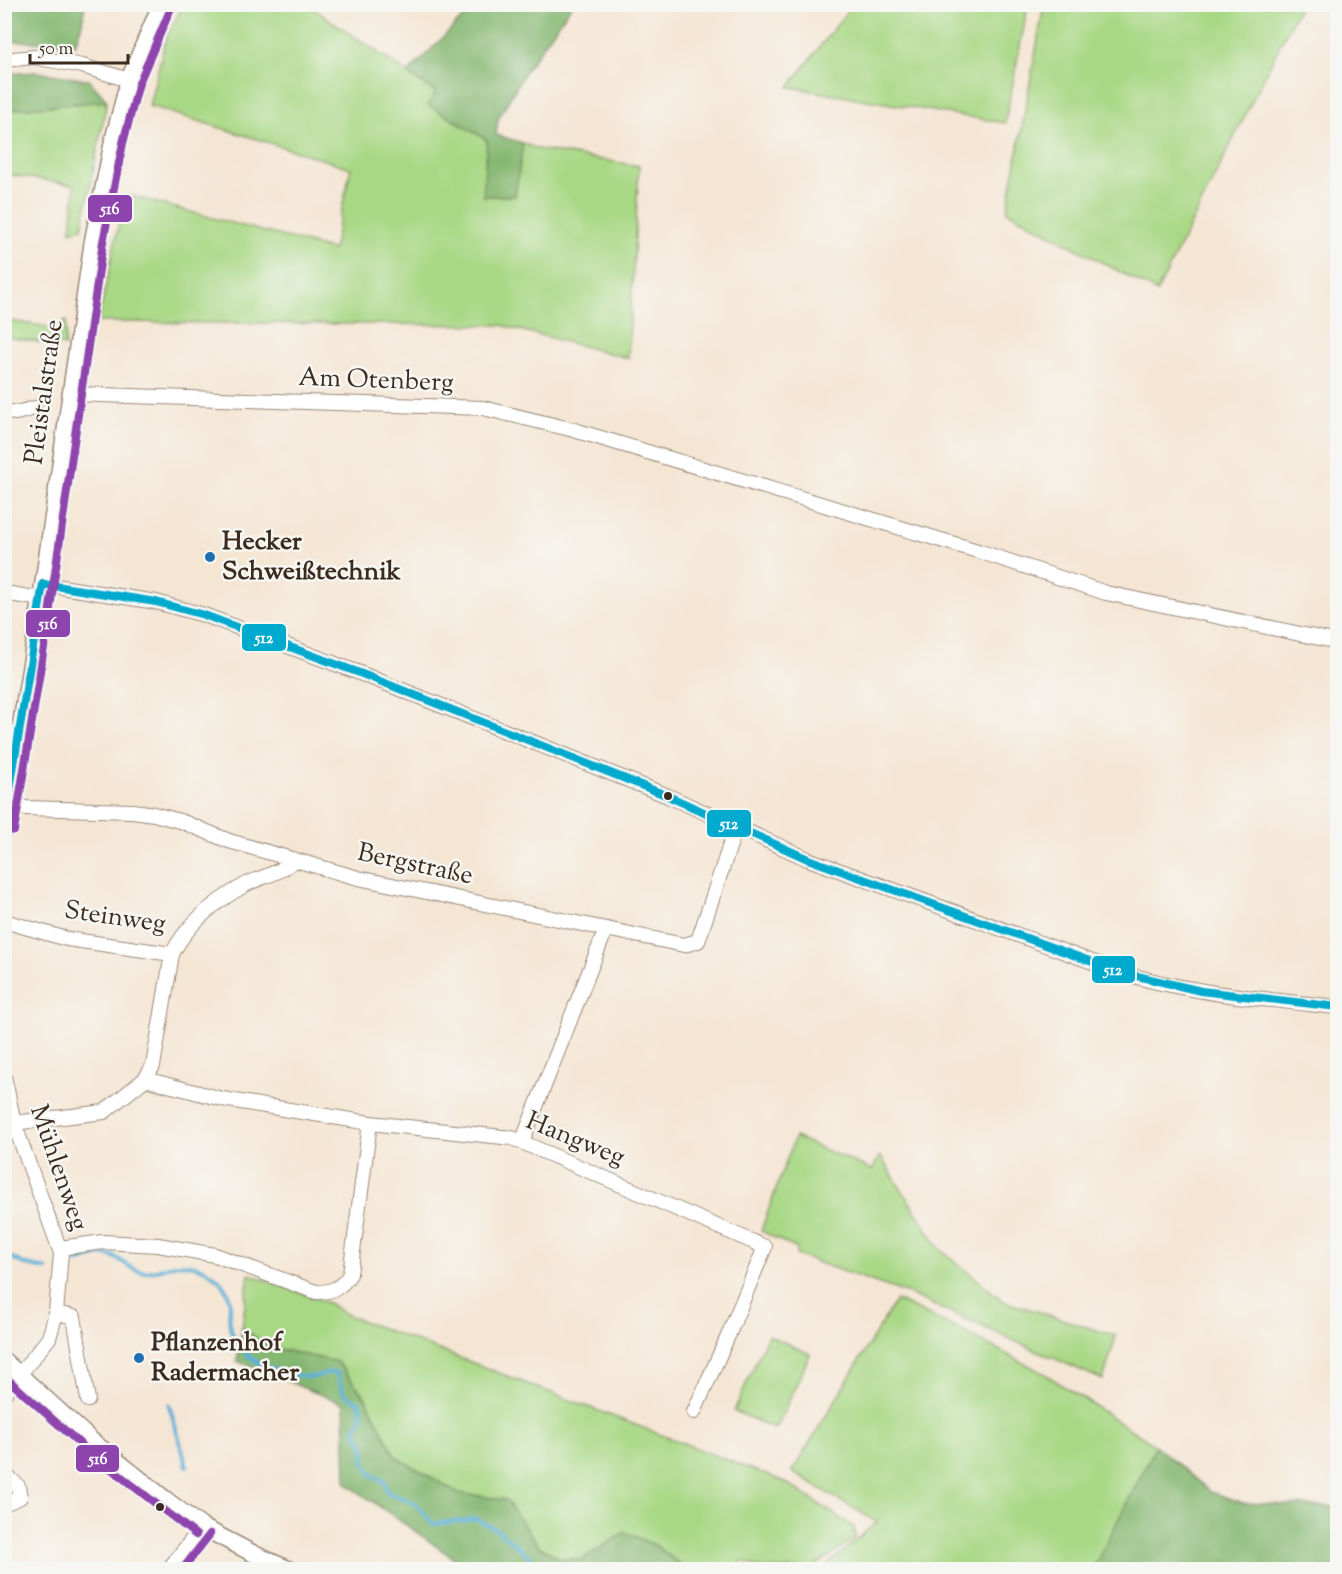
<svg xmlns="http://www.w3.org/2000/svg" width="1342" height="1574" font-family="'Sorts Mill Goudy',serif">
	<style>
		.green { fill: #a9d885; stroke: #728152; stroke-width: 1.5 }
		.forest { fill: #86b872; stroke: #607148; stroke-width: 1.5 }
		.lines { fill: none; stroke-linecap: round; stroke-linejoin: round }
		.stream { stroke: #5ab0d7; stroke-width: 4 }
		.minor-casing { stroke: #988879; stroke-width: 16 }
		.major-casing { stroke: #988879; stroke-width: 19 }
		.minor { stroke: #fff; stroke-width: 14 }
		.major { stroke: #fff; stroke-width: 16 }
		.bus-1-casing { stroke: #f6f6f2; stroke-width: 12 }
		.bus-2-casing { stroke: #f6f6f2; stroke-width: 12 }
		.bus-1 { stroke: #00a9ce; stroke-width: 8 }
		.bus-2 { stroke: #8e44ad; stroke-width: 8 }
		.poi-dot { fill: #1f6fb2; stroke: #f6f6f2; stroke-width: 2 }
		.bus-dot { fill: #3b2a1e; stroke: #f6f6f2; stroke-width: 2 }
		.labels { text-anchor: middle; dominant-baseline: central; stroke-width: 5; stroke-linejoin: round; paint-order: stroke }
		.street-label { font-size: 26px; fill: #3b2a1e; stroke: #f6f6f2 }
		.poi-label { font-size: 26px; font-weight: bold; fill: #3b2a1e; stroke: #f6f6f2; text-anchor: start }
		.line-badge { stroke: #f6f6f2; stroke-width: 2 }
		.badge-label { font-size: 16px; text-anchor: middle; font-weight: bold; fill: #fff }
	</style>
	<rect width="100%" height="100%" fill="#f6f6f2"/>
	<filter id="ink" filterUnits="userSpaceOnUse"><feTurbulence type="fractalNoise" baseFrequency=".0167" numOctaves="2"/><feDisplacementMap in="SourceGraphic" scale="12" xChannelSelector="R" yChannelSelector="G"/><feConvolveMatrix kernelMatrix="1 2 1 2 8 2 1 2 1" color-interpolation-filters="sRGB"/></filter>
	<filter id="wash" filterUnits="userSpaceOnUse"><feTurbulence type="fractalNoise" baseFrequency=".008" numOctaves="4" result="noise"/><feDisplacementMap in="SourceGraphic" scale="24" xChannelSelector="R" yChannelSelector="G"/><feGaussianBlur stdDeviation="1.35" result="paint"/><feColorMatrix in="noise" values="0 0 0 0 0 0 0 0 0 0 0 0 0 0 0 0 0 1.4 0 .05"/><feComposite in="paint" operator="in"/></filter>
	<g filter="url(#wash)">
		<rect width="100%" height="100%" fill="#f5e6d4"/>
		<!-- green -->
		<g class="green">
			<polygon points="183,5 308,5 436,92 429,105 488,140 484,196 515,196 523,143 537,149 639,166 628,358 501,325 98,322 124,200 131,196 333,250 351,168 149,106 166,38"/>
			<polygon points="852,5 1028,5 1005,123 789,87"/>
			<polygon points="1122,5 1124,6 1126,4 1300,5 1157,292 1007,211 1044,5"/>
			<polygon points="107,101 82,228 71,231 75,185 5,174 4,110"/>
			<polygon points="4,320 49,327 66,321 65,346 5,337"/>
			<polygon points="795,1137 872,1170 880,1156 939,1248 1003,1301 1116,1336 1103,1380 909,1294 796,1255 797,1249 761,1231"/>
			<polygon points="249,1274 328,1303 347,1315 785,1482 854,1527 855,1538 811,1569 762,1569 744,1561 741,1562 737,1569 686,1569 656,1546 625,1532 582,1560 559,1558 539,1546 506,1500 458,1493 396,1457 365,1397 337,1362 269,1347 242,1328"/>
			<polygon points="896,1300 974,1337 1045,1374 1156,1446 1093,1569 823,1569 877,1522 792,1472"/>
			<polygon points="768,1335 810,1354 776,1429 734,1411"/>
		</g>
		<!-- forest -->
		<g class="forest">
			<polygon points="476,4 572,5 526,70 498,119 496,135 523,143 515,196 483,196 487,140 428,105 436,92 407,74"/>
			<polygon points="4,5 85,5 82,23 75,45 19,41 5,42"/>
			<polygon points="37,72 89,80 107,101 5,110 5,74"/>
			<polygon points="242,1328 269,1347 337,1362 365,1397 396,1457 458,1493 506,1500 539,1546 559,1558 582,1560 625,1532 656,1546 686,1569 469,1569 346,1483 344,1404 237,1361"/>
			<polygon points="1156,1446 1211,1492 1243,1503 1337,1507 1337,1569 1093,1569"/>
		</g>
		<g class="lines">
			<!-- stream -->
			<g class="stream">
				<polyline points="4,1254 26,1265 46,1269"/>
				<path d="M 76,1262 C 88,1259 100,1253 112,1256 C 123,1260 132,1272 145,1272 C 157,1272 169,1264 181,1264 C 204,1264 228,1280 230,1304 C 230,1312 228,1323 231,1331 C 236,1344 246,1355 257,1362 C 269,1370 297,1376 311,1377 C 321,1377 324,1370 337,1373 L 344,1394 L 360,1403 L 362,1417 L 355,1430 L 365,1449 L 364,1463 L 372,1475 L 384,1481 L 388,1493 L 415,1503 L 433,1524 L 476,1519 L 496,1529 L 530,1557 L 531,1570"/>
				<polyline points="169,1405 187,1466"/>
			</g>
		</g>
	</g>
	<g filter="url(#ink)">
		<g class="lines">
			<defs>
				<g id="minor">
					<polyline points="4,60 34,57 82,66 129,80"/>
					<polyline points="72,394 483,408 574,430 981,552 1106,593 1338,642"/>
					<polyline points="4,411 16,413 35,408"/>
					<path d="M 43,584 L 156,602 L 204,615 L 357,672 L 668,796 L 808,859 L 1120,972 C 1191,994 1264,999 1338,1007"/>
					<polyline points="4,593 41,599"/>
					<polyline points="8,804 25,808 133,811 154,814 183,822 229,841 358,878 684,945 698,941 736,827"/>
					<path d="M 4,921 L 67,939 L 172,954 C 187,924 216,901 245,885 C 262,876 280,874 294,860"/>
					<polyline points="4,1076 14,1123 61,1253 56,1313 49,1338 4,1394"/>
					<polyline points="145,1079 222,1099 370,1123 512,1138 765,1247 728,1336 694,1412"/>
					<polyline points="14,1123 104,1112 145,1079 153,1066 172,954"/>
					<polyline points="522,1142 606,929"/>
					<path d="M 60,1248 L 103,1242 L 158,1245 L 215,1255 L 316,1292 C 333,1292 341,1288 350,1274 L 370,1123"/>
					<polyline points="56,1313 74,1317 88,1400"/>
					<polyline points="4,1473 18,1486 20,1497 4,1504"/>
					<polyline points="168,1570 202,1527"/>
				</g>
				<g id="major">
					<polyline points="4,829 37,627 93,240 113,141 129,80 161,4"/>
					<polyline points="4,1361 93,1442 166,1500 202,1527 258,1556 290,1570"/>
				</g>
			</defs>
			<!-- minor casing -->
			<use href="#minor" class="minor-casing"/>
			<!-- major casing -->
			<use href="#major" class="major-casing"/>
			<!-- minor -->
			<use href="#minor" class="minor"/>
			<!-- major -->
			<use href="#major" class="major"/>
			<defs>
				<g id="bus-1">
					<polyline points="43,584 156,602 204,615 357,672 668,796 808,859 1120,972 1201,991 1338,1007"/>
					<polyline points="4,826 43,584"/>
				</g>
				<g id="bus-2">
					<polyline points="14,831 47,629 103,242 123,143 139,83 171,8"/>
					<polyline points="4,1376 87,1450 196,1535"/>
					<polyline points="182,1570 210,1534"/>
				</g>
			</defs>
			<!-- bus-1 casing -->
			<use href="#bus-1" class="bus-1-casing"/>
			<!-- bus-2 casing -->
			<use href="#bus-2" class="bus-2-casing"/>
			<!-- bus-1 -->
			<use href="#bus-1" class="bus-1"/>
			<!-- bus-2 -->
			<use href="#bus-2" class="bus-2"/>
		</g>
	</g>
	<!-- markers -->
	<g class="poi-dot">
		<circle cx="210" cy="557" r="6"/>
		<circle cx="139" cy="1358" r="6"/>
	</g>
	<g class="bus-dot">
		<circle cx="668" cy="796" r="5"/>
		<circle cx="160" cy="1507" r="5"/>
	</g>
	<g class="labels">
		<!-- street labels -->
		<g class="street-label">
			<text transform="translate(376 381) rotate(2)">Am Otenberg</text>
			<text transform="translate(45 392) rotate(-82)">Pleistalstraße</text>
			<text transform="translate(415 865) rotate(12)">Bergstraße</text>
			<text transform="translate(115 918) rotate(8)">Steinweg</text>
			<text transform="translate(575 1140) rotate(22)">Hangweg</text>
			<text transform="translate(58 1168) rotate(71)">Mühlenweg</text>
		</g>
		<!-- poi labels -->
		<g class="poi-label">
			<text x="222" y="542">Hecker<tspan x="222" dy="30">Schweißtechnik</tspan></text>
			<text x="151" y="1343">Pflanzenhof<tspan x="151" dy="30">Radermacher</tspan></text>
		</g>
	</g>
	<g class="line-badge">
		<rect x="87" y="194" width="46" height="29" rx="6" fill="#8e44ad"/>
		<rect x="25" y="609" width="46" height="29" rx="6" fill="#8e44ad"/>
		<rect x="241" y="623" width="46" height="29" rx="6" fill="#00a9ce"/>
		<rect x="706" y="809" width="46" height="29" rx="6" fill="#00a9ce"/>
		<rect x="1091" y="955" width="45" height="29" rx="6" fill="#00a9ce"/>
		<rect x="75" y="1444" width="45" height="29" rx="6" fill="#8e44ad"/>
	</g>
	<g class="badge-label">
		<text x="110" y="214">516</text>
		<text x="48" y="629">516</text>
		<text x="264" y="643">512</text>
		<text x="729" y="829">512</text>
		<text x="1113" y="975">512</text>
		<text x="98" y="1464">516</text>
	</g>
	<!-- margin -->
	<rect width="1342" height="1574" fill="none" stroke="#f6f6f2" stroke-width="24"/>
	<!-- scale -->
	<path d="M30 54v9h98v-9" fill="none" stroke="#3b2a1e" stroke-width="3"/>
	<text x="39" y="54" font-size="18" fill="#3b2a1e" stroke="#f6f6f2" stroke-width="4.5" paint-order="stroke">50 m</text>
</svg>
